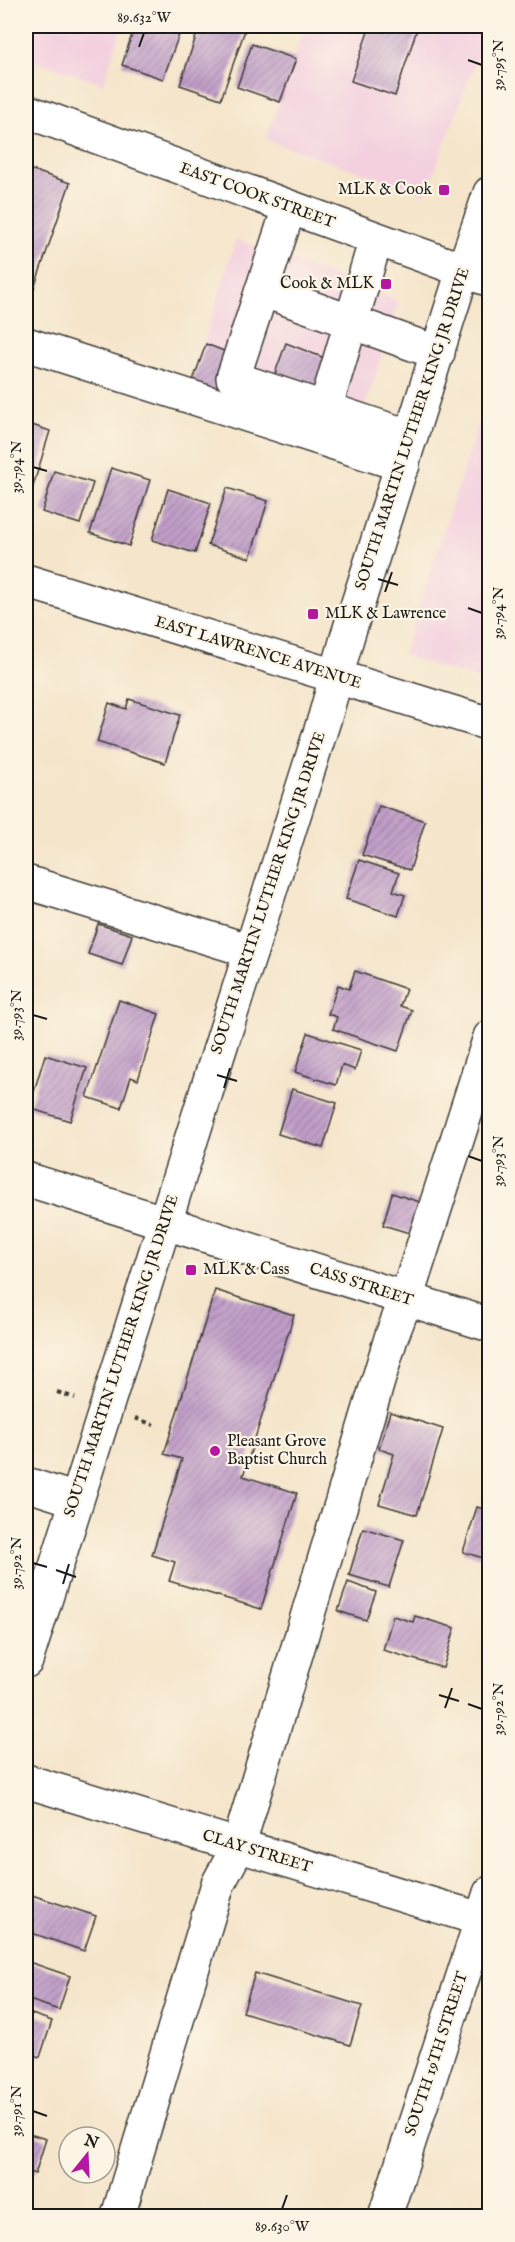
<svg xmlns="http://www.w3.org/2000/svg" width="515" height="2242" font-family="'IM FELL English',serif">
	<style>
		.built { fill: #f3cfdf }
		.building { fill: url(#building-hatch) }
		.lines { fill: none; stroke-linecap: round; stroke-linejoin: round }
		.minor-casing { stroke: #3d3a36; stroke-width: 36 }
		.path { stroke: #3d3a36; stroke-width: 4; stroke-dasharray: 4.5 4.5; stroke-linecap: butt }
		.minor { stroke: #fff; stroke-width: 33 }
		.ticks { fill: none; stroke: #1c1c1c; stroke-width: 2 }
		.poi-dot { fill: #b5179e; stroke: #fcf5e5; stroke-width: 2 }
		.labels { text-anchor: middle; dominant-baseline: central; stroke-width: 4.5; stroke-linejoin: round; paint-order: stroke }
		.poi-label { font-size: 16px; fill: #1c1c1c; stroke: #fcf5e5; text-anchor: start }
		.street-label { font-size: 16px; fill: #1c1c1c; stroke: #fcf5e5 }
		.neatline { fill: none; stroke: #1c1c1c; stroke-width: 2 }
		.ticks-label { font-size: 15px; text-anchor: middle; fill: #1c1c1c }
	</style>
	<defs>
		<pattern id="building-hatch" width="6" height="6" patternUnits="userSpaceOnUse" patternTransform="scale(1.5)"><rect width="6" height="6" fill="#c19ec9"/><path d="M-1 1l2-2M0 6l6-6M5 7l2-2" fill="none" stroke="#9c80a2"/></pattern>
	</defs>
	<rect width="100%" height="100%" fill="#fcf5e5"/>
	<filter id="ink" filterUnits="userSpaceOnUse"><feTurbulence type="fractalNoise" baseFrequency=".0167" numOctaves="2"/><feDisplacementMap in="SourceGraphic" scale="12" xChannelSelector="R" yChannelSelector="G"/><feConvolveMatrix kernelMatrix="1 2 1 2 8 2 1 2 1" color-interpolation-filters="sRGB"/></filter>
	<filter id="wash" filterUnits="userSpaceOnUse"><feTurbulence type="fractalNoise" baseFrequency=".008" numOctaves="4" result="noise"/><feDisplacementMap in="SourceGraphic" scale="24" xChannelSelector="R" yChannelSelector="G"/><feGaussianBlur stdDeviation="1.35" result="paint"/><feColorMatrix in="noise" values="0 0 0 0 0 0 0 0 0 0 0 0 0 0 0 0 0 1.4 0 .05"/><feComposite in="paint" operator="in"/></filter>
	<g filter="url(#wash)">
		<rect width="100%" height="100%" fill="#f5e5cb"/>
		<!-- built -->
		<g class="built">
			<polygon points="26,26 122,26 103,84 26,58"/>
			<polygon points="305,26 489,26 426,194 266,140"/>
			<polygon points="236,239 399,301 354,441 189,390"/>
			<polygon points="489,392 490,683 489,683 403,655"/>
		</g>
		<g id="blocks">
			<!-- building -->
			<g class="building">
				<polygon points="135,26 182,26 163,79 122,65"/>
				<polygon points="213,26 233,26 245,30 221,99 180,85 199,27 211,31"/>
				<polygon points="370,26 418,26 395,96 351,81"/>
				<polygon points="252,44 296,59 280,102 237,87"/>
				<polygon points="26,168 70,183 28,306 26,305"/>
				<polygon points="286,343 327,359 315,391 274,376"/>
				<polygon points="206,344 229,353 214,395 191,386"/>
				<polygon points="26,423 50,431 30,496 26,494"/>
				<polygon points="111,468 150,480 129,546 90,533"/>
				<polygon points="54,471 93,483 80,524 42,512"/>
				<polygon points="227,488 268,501 250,558 208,545"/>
				<polygon points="168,489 211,503 195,553 152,540"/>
				<polygon points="26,643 31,645 26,663"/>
				<polygon points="129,699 180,715 165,763 97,742 109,703 126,709"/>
				<polygon points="379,806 425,821 410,870 362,855"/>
				<polygon points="359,860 399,873 393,891 405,895 398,916 346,899"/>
				<polygon points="98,924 132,935 122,965 88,954"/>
				<polygon points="355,971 406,989 400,1006 412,1010 398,1051 333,1029 337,1017 328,1014 338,985 349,989"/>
				<polygon points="119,1000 159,1014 138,1080 131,1077 121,1108 87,1097"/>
				<polygon points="308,1033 361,1050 355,1070 342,1065 336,1085 295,1072"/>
				<polygon points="45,1055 87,1068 70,1121 29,1108"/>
				<polygon points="292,1089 337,1103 323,1148 278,1134"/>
				<polygon points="392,1193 426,1204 416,1235 383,1225"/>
				<polygon points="215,1290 294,1315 243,1476 297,1493 261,1609 169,1581 175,1562 152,1555 182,1459 164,1454"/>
				<polygon points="390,1412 443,1429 417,1515 379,1504 394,1454 379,1449"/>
				<polygon points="477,1507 490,1511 490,1560 463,1552"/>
				<polygon points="363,1528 404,1540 389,1587 349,1575"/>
				<polygon points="348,1582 376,1592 366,1620 338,1611"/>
				<polygon points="393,1616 413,1622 415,1616 455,1628 443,1668 383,1650"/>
				<polygon points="32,1895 96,1916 84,1951 26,1931 26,1915"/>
				<polygon points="26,1961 70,1976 59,2010 26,1999"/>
				<polygon points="255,1973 362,2006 350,2045 243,2012"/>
				<polygon points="26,2012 52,2021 40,2057 26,2053"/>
				<polygon points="26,2133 46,2139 35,2174 26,2171"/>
			</g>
		</g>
	</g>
	<g filter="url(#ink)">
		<use href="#blocks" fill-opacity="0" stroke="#3d3a36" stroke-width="1.5"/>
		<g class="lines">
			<defs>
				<g id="minor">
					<polyline points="26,111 490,280"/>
					<polyline points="289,208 233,378 411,437"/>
					<polyline points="262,290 438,353"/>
					<polyline points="26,344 403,465"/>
					<polyline points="325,409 376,239"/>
					<polyline points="26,581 490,724"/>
					<polyline points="26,882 251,951"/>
					<polyline points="26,1179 490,1325"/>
					<polyline points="26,1484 76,1500"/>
					<polyline points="26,1661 325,717 347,638 463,271 490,193"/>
					<polyline points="26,1781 490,1922"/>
					<polyline points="118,2216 218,1884 238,1847 391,1338 406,1299 490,1037"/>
					<polyline points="385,2216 490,1893"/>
				</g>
			</defs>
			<!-- minor casing -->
			<use href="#minor" class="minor-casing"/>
			<!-- path -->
			<g class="path">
				<polyline points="57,1392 75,1398"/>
				<polyline points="135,1418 154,1425"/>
			</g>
			<!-- minor -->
			<use href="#minor" class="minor"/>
		</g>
	</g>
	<!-- ticks -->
	<path class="ticks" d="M 139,47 L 144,33M 468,60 L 482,65M 33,467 L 47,471M 378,579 L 398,585M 385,592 L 392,572M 468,608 L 482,613M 33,1015 L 47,1019M 217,1075 L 237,1081M 224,1088 L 230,1068M 468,1156 L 482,1161M 33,1563 L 47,1567M 56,1570 L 76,1577M 63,1584 L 69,1564M 439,1695 L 459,1701M 468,1704 L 482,1709M 445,1708 L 452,1688M 33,2111 L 47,2116M 282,2209 L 287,2195"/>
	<!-- markers -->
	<g class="poi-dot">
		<rect x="438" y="184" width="12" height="12" rx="3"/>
		<rect x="380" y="278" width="12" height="12" rx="3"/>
		<rect x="307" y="608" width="12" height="12" rx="3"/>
		<rect x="185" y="1264" width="12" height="12" rx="3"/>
		<circle cx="215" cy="1451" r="6"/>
	</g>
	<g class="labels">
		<!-- poi labels -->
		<g class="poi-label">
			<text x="432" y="190" text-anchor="end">MLK &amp; Cook</text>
			<text x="374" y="284" text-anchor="end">Cook &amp; MLK</text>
			<text x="325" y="614">MLK &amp; Lawrence</text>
			<text x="203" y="1270">MLK &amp; Cass</text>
			<text x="227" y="1442">Pleasant Grove<tspan x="227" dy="18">Baptist Church</tspan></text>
		</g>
		<!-- street labels -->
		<g class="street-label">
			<text transform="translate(257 196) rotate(20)">EAST COOK STREET</text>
			<text transform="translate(413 429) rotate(-72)">SOUTH MARTIN LUTHER KING JR DRIVE</text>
			<text transform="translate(258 653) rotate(17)">EAST LAWRENCE AVENUE</text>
			<text transform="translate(269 893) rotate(-72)">SOUTH MARTIN LUTHER KING JR DRIVE</text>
			<text transform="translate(361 1285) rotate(18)">CASS STREET</text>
			<text transform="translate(122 1356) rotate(-72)">SOUTH MARTIN LUTHER KING JR DRIVE</text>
			<text transform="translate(257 1852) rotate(17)">CLAY STREET</text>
			<text transform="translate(437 2054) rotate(-72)">SOUTH 19TH STREET</text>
		</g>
	</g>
	<!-- margin -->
	<rect width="515" height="2242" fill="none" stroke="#fcf5e5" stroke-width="66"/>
	<!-- north arrow -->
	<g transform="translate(87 2155) rotate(18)"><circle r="28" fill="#fcf5e5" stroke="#a29e95" stroke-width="1.5"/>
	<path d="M0-4.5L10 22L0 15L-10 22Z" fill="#b5179e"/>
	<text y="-9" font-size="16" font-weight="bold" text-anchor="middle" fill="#1c1c1c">N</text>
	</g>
	<rect x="33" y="33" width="449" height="2176" class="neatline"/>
	<g class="ticks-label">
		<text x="144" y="22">89.632°W</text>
		<text transform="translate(498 65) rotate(-90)" y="5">39.795°N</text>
		<text transform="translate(16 467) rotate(-90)" y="5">39.794°N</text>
		<text transform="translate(498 613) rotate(-90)" y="5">39.794°N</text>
		<text transform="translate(16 1015) rotate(-90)" y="5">39.793°N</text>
		<text transform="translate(498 1161) rotate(-90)" y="5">39.793°N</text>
		<text transform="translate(16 1563) rotate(-90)" y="5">39.792°N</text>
		<text transform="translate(498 1709) rotate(-90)" y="5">39.792°N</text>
		<text transform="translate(16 2111) rotate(-90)" y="5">39.791°N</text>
		<text x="282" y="2231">89.630°W</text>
	</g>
</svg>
